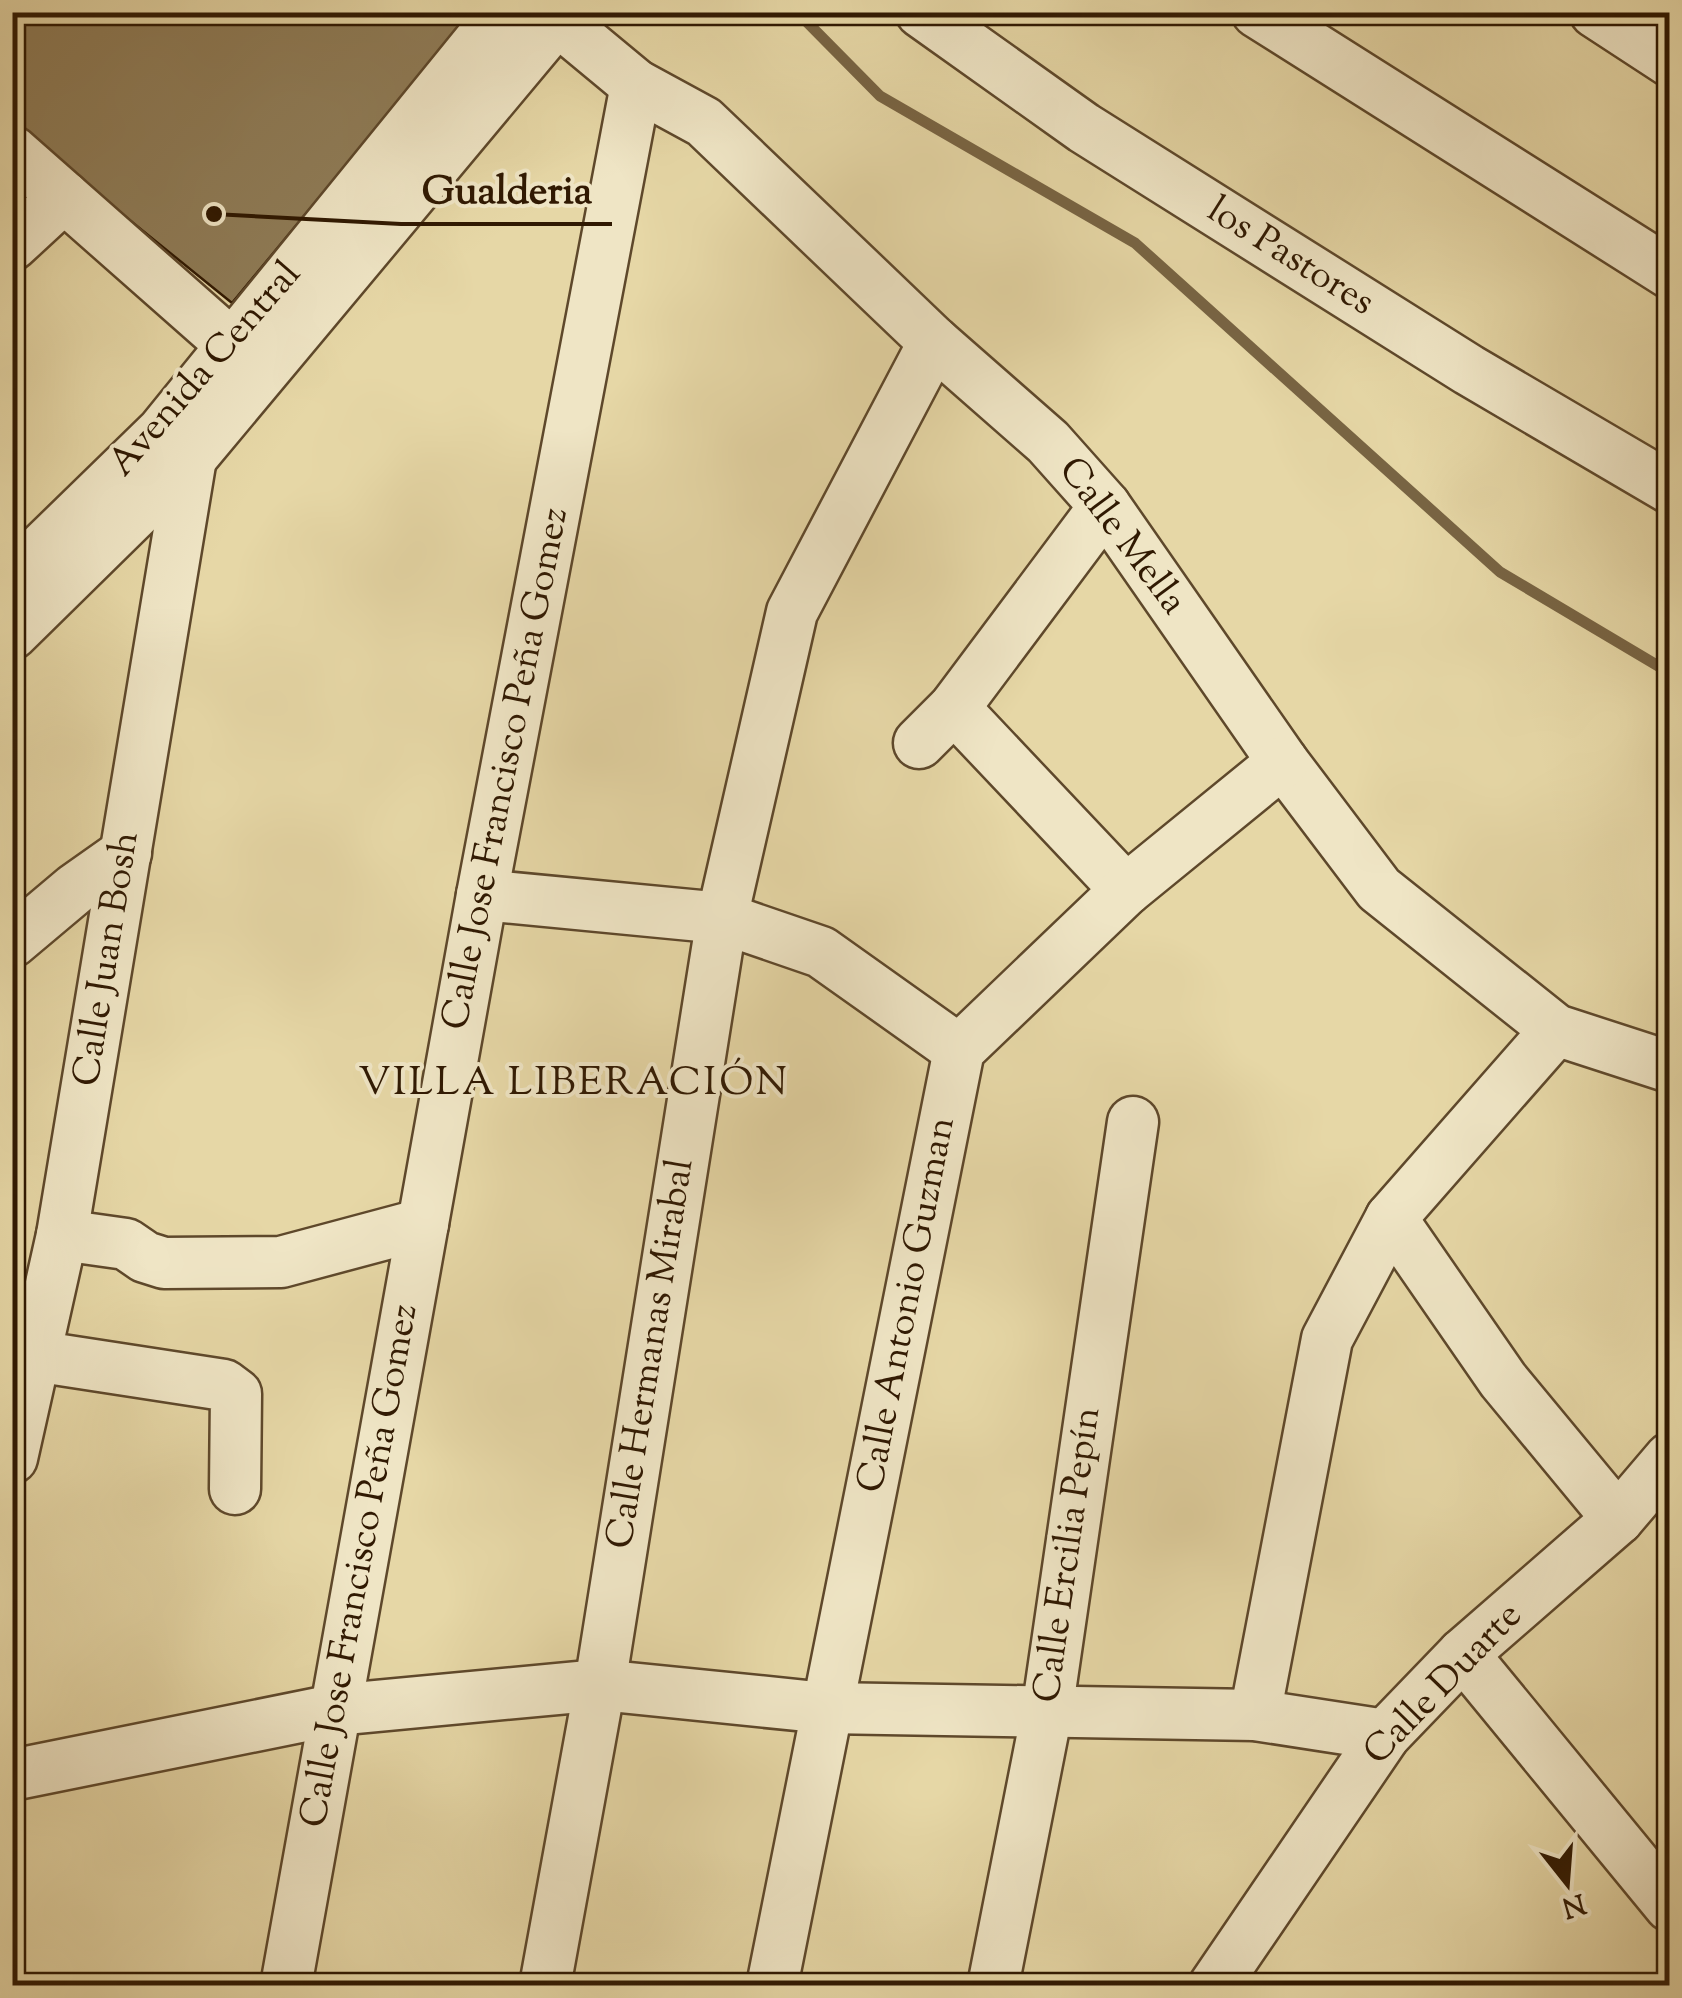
<svg xmlns="http://www.w3.org/2000/svg" width="1682" height="1998" font-family="'Sorts Mill Goudy',serif">
	<style>
		.lines { fill: none; stroke-linecap: round; stroke-linejoin: round }
		.stream { stroke: #786443; stroke-width: 11 }
		.building { fill: #8f7c57; stroke: #301902; stroke-width: 2.5 }
		.minor-casing { stroke: #5e482b; stroke-width: 55 }
		.minor { stroke: #efe5c5; stroke-width: 50 }
		.labels { text-anchor: middle; dominant-baseline: central; stroke-width: 8; stroke-linejoin: round; paint-order: stroke }
		.street-label { font-size: 38px; fill: #301902; stroke: #efe5c5 }
		.neighbourhood-label { font-size: 40px; letter-spacing: 2.5px; fill: #301902; stroke: #efe5c5 }
		.leader { fill: none; stroke: #301902; stroke-width: 4 }
		.callout-dot { fill: #301902; stroke: #efe5c5; stroke-width: 4 }
		.callout-label { font-size: 40px; text-anchor: middle; font-weight: bold; fill: #301902; stroke: #efe5c5; stroke-width: 8; stroke-linejoin: round; paint-order: stroke }
	</style>
	<rect width="100%" height="100%" fill="#e6d7a6"/>
	<filter id="stains"><feTurbulence type="fractalNoise" baseFrequency=".002" numOctaves="4"/><feColorMatrix values="0 0 0 0 .2 0 0 0 0 .09 0 0 0 0 .02 0 0 0 .5 -.17"/></filter>
	<radialGradient id="worn" r=".72"><stop offset=".6" stop-color="#630" stop-opacity="0"/><stop offset="1" stop-color="#630" stop-opacity=".3"/></radialGradient>
	<g class="lines">
		<!-- stream -->
		<polyline class="stream" points="797,12 880,96 1135,243 1500,572 1670,673"/>
	</g>
	<!-- building -->
	<polygon class="building" points="12,12 473,12 232,303 12,125"/>
	<g class="lines">
		<defs>
			<g id="minor">
				<polyline points="548,12 636,85 704,122 934,342 1048,442 1105,506 1283,762 1379,889 1556,1030 1670,1067"/>
				<polyline points="921,12 1084,128 1469,370 1670,488"/>
				<polyline points="1257,12 1670,273"/>
				<polyline points="1595,12 1670,61"/>
				<polyline points="12,151 232,345"/>
				<polyline points="12,245 64,197"/>
				<polyline points="12,578 162,432 503,12"/>
				<polyline points="12,634 191,458 556,21 559,12"/>
				<polyline points="954,708 1126,890"/>
				<polyline points="919,743 954,708 1105,506"/>
				<polyline points="482,895 722,918 821,952 959,1050"/>
				<polyline points="12,942 75,889 126,853"/>
				<polyline points="1391,1218 1503,1380 1618,1519"/>
				<polyline points="62,1235 126,1244 145,1257 164,1263 281,1262 423,1224"/>
				<polyline points="35,1356 224,1385 236,1394 235,1489"/>
				<polyline points="12,1458 62,1235 191,458"/>
				<polyline points="1463,1654 1670,1906"/>
				<polyline points="1255,1715 1327,1339 1391,1218 1556,1030"/>
				<polyline points="12,1775 334,1710 600,1685 826,1708 1255,1715 1385,1735"/>
				<polyline points="286,1986 482,895 636,85"/>
				<polyline points="545,1986 600,1685 722,918 792,612 934,342"/>
				<polyline points="772,1986 959,1050 1126,890 1283,762"/>
				<polyline points="993,1986 1047,1712 1133,1122"/>
				<polyline points="1214,1986 1385,1735 1463,1654 1618,1519 1670,1458"/>
			</g>
		</defs>
		<!-- minor casing -->
		<use href="#minor" class="minor-casing"/>
		<!-- minor -->
		<use href="#minor" class="minor"/>
	</g>
	<g class="labels">
		<!-- street labels -->
		<g class="street-label">
			<text transform="translate(1290 258) rotate(32)">los Pastores</text>
			<text transform="translate(206 370) rotate(-49)">Avenida Central</text>
			<text transform="translate(1121 537) rotate(53)">Calle Mella</text>
			<text transform="translate(507 769) rotate(-79)">Calle Jose Francisco Peña Gomez</text>
			<text transform="translate(108 959) rotate(-81)">Calle Juan Bosh</text>
			<text transform="translate(908 1305) rotate(-79)">Calle Antonio Guzman</text>
			<text transform="translate(652 1354) rotate(-81)">Calle Hermanas Mirabal</text>
			<text transform="translate(1069 1555) rotate(-82)">Calle Ercilia Pepín</text>
			<text transform="translate(361 1566) rotate(-80)">Calle Jose Francisco Peña Gomez</text>
			<text transform="translate(1444 1685) rotate(-46)">Calle Duarte</text>
		</g>
		<!-- neighbourhood labels -->
		<g class="neighbourhood-label">
			<text x="574" y="1084">VILLA LIBERACIÓN</text>
		</g>
	</g>
	<!-- callouts -->
	<path class="leader" d="M214 214L401 224H612"/>
	<circle class="callout-dot" cx="214" cy="214" r="10"/>
	<g class="callout-label">
		<text x="507" y="203">Gualderia</text>
	</g>
	<!-- margin -->
	<rect width="1682" height="1998" fill="none" stroke="#e6d7a6" stroke-width="50"/>
	<rect x="15" y="15" width="1652" height="1968" fill="none" stroke="#301902" stroke-width="5"/>
	<rect x="25" y="25" width="1632" height="1948" fill="none" stroke="#301902" stroke-width="2.5"/>
	<!-- north arrow -->
	<g transform="translate(1567 1883) rotate(163)" stroke="#efe5c5" stroke-width="8" paint-order="stroke">
	<path d="M0-8L18 38L0 25L-18 38Z" fill="#301902"/>
	<text y="-15" font-size="28" font-weight="bold" text-anchor="middle" fill="#301902">N</text>
	</g>
	<rect width="100%" height="100%" filter="url(#stains)"/>
	<rect width="100%" height="100%" fill="url(#worn)"/>
</svg>
